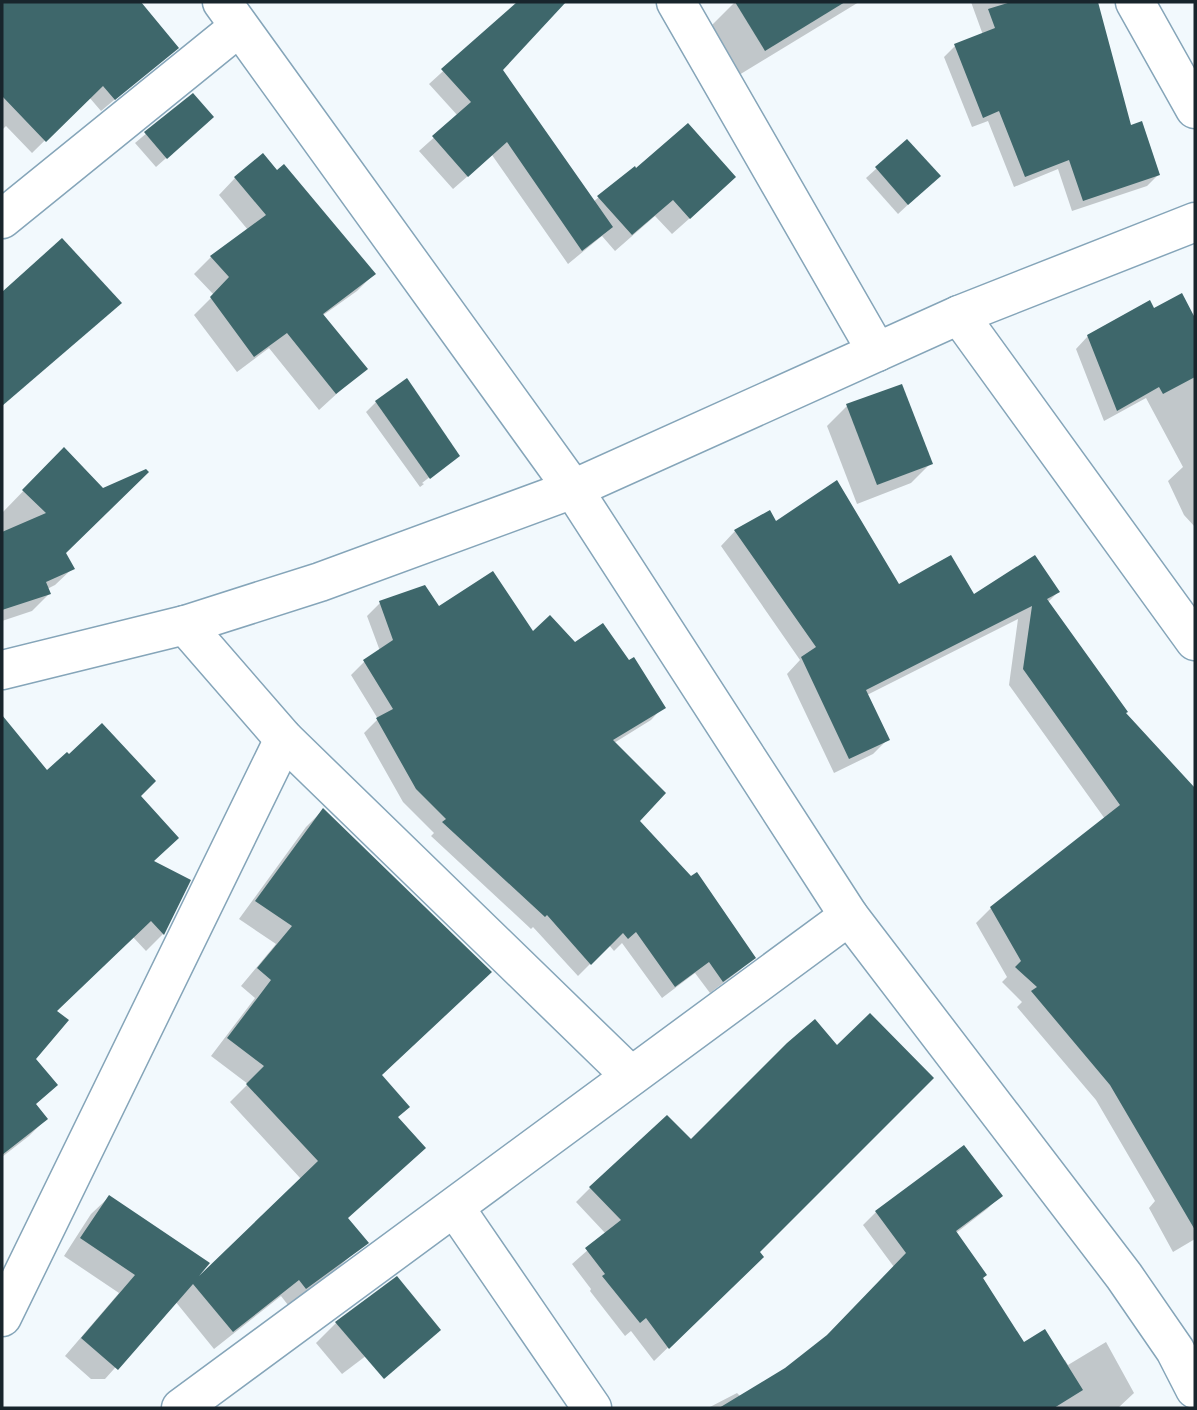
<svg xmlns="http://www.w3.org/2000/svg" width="1197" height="1410" font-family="Lato,sans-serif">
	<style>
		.shadow { fill: #0003 }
		.building { fill: #3e676b }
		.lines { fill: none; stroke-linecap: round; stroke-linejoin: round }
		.minor-casing { stroke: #85a5b9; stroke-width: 41 }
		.tertiary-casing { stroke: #85a5b9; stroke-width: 41 }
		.minor { stroke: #fff; stroke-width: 38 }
		.tertiary { stroke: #fff; stroke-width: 38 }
	</style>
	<rect width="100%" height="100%" fill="#f2f9fd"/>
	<!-- shadow -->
	<g class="shadow">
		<polygon points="2,2 139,2 176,48 101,111 89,97 32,153 6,126 2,130"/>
		<polygon points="519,2 563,2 501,69 593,202 599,197 717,194 672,234 655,216 615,251 602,236 568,264 492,155 453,189 419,151 458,116 429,84"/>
		<polygon points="735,2 859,2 739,75 710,27"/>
		<polygon points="971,2 1096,2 1130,127 1158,175 1147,186 1072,211 1058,169 1014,187 988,121 972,127 944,57 955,46 983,35"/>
		<polygon points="192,95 202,126 156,167 135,143"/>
		<polygon points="906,142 928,186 898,214 866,178"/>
		<polygon points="235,178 374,274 357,291 322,316 365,368 319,410 269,348 237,372 194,315 214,295 194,274 211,257 248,230 219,195"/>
		<polygon points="1153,311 1193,316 1195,313 1195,527 1184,515 1168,481 1183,467 1146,398 1104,421 1076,349 1088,336"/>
		<polygon points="376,402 449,462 422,483 424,484 420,487 366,412"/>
		<polygon points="847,406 931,463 911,483 857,504 827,426"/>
		<polygon points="64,449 64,553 73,568 55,585 47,589 49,594 32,611 2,621 2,513"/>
		<polygon points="775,524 899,587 974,597 1058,592 1048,602 1124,713 1195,790 1195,1239 1173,1252 1149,1208 1155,1201 1096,1100 1017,1007 1022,1002 1002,982 1007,977 976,923 991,908 1105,819 1009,685 1018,619 867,695 888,739 873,754 834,773 787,674 800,660 721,546 735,531"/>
		<polygon points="380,603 439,609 575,644 663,707 651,720 614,743 637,821 753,957 740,970 710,993 695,973 662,998 622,943 614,951 609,945 578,976 533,927 531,929 431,836 434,833 403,802 364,733 378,719 351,675 364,662 380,651 367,616"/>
		<polygon points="41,766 46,772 139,796 152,862 189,880 163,934 146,951 133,937 55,1011 33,1059 35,1105 46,1119 29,1136 2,1157 2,805"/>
		<polygon points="323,810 380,1076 396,1118 342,1223 356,1250 339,1267 288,1305 281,1296 214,1349 175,1301 105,1379 91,1379 65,1356 119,1293 64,1256 91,1214 109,1197 194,1284 301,1179 230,1102 248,1084 211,1056 255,998 241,986 276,944 239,919 306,827"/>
		<polygon points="837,1048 758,1252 762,1257 654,1361 631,1331 625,1336 590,1291 591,1289 572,1264 606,1234 576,1202 590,1188 691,1142"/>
		<polygon points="964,1147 1000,1196 987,1209 956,1233 1023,1345 1063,1361 1065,1360 1068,1365 1106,1342 1134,1393 1118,1408 943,1408 960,1397 938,1360 845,1408 708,1408 737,1393 741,1397 786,1370 826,1337 894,1267 863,1225 876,1212"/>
		<polygon points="379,1291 379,1346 342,1374 316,1343 336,1323"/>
	</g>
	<!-- building -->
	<g class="building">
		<polygon points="2,2 141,2 179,48 115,100 103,86 46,142 2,96"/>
		<polygon points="517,2 566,2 503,70 613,227 582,251 507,142 468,177 432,136 471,102 441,69"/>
		<polygon points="735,2 845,2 765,51"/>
		<polygon points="1011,2 1098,2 1131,125 1142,121 1160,175 1083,201 1069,160 1025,177 999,111 983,118 954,44 995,28 988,9"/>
		<polygon points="193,93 214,117 167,159 144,132"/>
		<polygon points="688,123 736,177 690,219 673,200 632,235 597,196 635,166 636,168"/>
		<polygon points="907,139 941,176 908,205 875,167"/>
		<polygon points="263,153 277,170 284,164 376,274 323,314 368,369 336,394 287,333 254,357 210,297 229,277 210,256 266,215 234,177"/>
		<polygon points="62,238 122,303 2,406 2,292"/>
		<polygon points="1182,293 1195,318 1195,377 1163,394 1159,387 1117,411 1087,335 1150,300 1154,308"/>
		<polygon points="407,378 460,456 430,479 375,401"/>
		<polygon points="902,384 933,464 877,485 846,404"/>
		<polygon points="64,447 103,488 146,469 149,472 66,553 75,569 46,582 51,594 2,610 2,532 46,513 22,490"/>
		<polygon points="837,480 899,584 951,555 974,594 1035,555 1060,592 1047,599 1128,712 1126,713 1195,788 1195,1230 1110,1085 1031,991 1037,987 1015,967 1021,961 990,907 1120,805 1023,669 1032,606 866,690 890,740 849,759 801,657 816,647 734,530 770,510 776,521"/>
		<polygon points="493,571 533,631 550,615 575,642 603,623 629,660 634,657 666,708 613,740 666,793 640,821 691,876 697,872 756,958 723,982 709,962 675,987 636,932 628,939 623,933 591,965 547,915 545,917 442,822 446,819 416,789 376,718 393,709 363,660 393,640 379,601 425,585 439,606"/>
		<polygon points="2,715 47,770 67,752 69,754 102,723 156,781 141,796 179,838 154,861 191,880 164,935 151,921 57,1011 69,1020 36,1059 58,1085 36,1104 48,1119 2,1155"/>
		<polygon points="323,808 492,972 382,1075 410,1107 398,1117 426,1148 348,1218 369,1243 306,1289 299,1280 233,1332 193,1284 118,1370 81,1338 135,1275 80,1238 109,1195 210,1263 199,1276 318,1161 246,1084 264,1066 227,1038 271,980 257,968 292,926 255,901"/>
		<polygon points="870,1013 934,1078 760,1252 764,1257 669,1349 646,1318 640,1323 602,1276 605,1274 585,1248 621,1220 589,1187 667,1115 691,1139 787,1043 815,1019 837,1045"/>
		<polygon points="964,1145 1003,1196 956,1231 987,1275 983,1278 1024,1342 1045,1329 1083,1390 1054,1408 719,1408 785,1368 827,1335 906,1253 875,1211"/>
		<polygon points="397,1276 441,1330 384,1379 335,1322"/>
	</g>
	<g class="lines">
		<defs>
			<g id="minor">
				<polyline points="222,2 573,489 849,916 1124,1276 1175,1350 1195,1389"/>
				<polyline points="676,2 877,352"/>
				<polyline points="1135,2 1195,109"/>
				<polyline points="2,219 239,27"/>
				<polyline points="959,315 1195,641"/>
				<polyline points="185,625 284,739 631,1076"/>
				<polyline points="455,1208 592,1408"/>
				<polyline points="2,1317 284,739"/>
				<polyline points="181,1408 849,916"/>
			</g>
			<polyline id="tertiary" points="2,670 185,625 320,582 573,489 959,315 1195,222"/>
		</defs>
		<!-- minor casing -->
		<use href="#minor" class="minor-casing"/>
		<!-- tertiary casing -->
		<use href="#tertiary" class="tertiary-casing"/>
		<!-- minor -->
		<use href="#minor" class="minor"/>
		<!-- tertiary -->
		<use href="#tertiary" class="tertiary"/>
	</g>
	<!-- border -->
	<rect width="1197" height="1410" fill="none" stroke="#18252c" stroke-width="7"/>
</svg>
